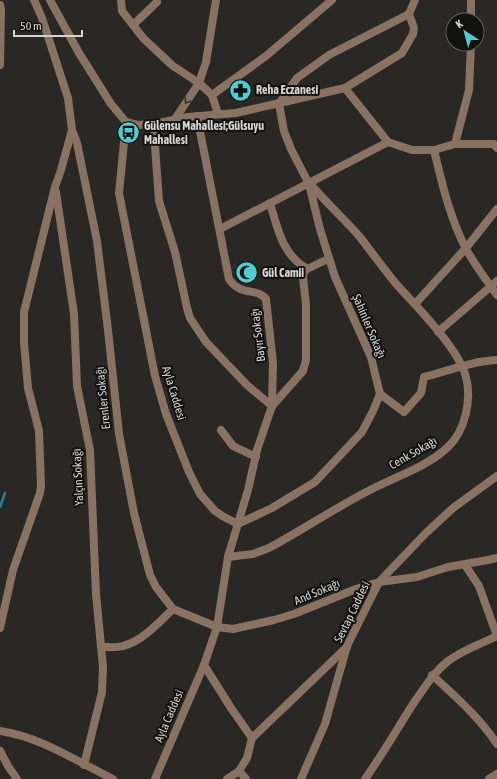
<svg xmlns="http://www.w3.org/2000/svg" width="497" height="779" font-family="'Asap Condensed',sans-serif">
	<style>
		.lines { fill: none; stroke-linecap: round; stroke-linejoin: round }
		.stream { stroke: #2e8095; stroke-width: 2.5 }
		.minor { stroke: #897262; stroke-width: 8 }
		.tertiary { stroke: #897262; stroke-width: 8 }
		.oneway { stroke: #3b332d }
		.labels { text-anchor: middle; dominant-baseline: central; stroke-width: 4; stroke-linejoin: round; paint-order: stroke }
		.poi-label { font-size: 12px; font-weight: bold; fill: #d5d4d3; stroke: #111110; text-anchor: start }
		.street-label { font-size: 12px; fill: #d5d4d3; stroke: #111110 }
	</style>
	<rect width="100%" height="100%" fill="#292825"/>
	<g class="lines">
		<!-- stream -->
		<polyline class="stream" points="0,507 5,493"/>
		<!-- minor -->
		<g class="minor">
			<polyline points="121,0 122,11 144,39 173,66 199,83"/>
			<polyline points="471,0 471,20"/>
			<polyline points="0,5 1,10 0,65"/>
			<polyline points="133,25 157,2"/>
			<polyline points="345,88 402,53 413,34 414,28 409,14"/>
			<polyline points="212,95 266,56 332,0"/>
			<polyline points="126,122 119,193 155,376 166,414 189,472 200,494 215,511 224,517 238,524"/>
			<polyline points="154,124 155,146 159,201 175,252 187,308 190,318 206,342 247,385 272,406"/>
			<polyline points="72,130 77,143 97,241 108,330 119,434 134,513 150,575 156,587 173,609 217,627 233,629 274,620 294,614 356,589 379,582 417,577 448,567 488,560 497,558"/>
			<polyline points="455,144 469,90 471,44"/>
			<path d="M 434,150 C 442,184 450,218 466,249 C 475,265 486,280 497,295"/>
			<polyline points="56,192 74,314 77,386 90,450 96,594 103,667 102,692 84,765"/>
			<path d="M 270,203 C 278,230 282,254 307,269"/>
			<polyline points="220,229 388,142"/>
			<polyline points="415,304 466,248 497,209"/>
			<polyline points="438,332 497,281"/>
			<path d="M 380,394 L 404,412 L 421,393 L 424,377 C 448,371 472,361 497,360"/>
			<polyline points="272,406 303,371 306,360 306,305 303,277 304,272 307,269 328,259"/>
			<polyline points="221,430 233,446 256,457"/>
			<polyline points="238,524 272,508 315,482 362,432 373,411 380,394 371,357 335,277 320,229 309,184 291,149 284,131 279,104 297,78 329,55 409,14 415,0"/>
			<path d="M 228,557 L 253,554 L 269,548 C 304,529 338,506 374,488 C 398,476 428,466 448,447 C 465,431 472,400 466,377 C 458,348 418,308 397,285 C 384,269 372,253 360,237 C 344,219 326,202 310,184"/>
			<polyline points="465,565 479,586 497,636"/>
			<polyline points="0,628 13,570 40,493 41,486 39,431 28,388 24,343 24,312 55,187 61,170 72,130 68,98 42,18 34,0"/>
			<path d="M 101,647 C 108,647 116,648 123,646 C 143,641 159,622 173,609"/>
			<polyline points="204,665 231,708 252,738"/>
			<path d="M 432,675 C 456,697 479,717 497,744"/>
			<path d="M 0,731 C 41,737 76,761 113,779"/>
			<polyline points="0,751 8,766 17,779"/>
			<polyline points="239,771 246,779"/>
			<path d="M 155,779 L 204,665 L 217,627 L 228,557 L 248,490 L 257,450 L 272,406 L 273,363 L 266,299 C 257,287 241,297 229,279 L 197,116"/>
			<polyline points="227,779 239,771 247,758 252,738 347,647"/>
			<polyline points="301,779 325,724 347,646 379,582 425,534 453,508 497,476"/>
			<path d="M 365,779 C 383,754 398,727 415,701 C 425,687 434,672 448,661 C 463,650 480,644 497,636"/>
			<polyline points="489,779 497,774"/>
		</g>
		<!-- tertiary -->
		<g class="tertiary">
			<polyline points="50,0 79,53 111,104 126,122 138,125 154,124 188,117 236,113 345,88 388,142 412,150 434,150 455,144 494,144 497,148"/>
			<polyline points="199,83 212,95 218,114"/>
			<polyline points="175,119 199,83 206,62 216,0"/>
		</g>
	</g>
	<!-- one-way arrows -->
	<defs><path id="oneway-chevron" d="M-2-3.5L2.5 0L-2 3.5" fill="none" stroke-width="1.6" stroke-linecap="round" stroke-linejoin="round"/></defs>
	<use class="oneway" href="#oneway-chevron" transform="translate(187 101) rotate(123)"/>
	<!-- icons -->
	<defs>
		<symbol id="pharmacy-disc" viewBox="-11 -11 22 22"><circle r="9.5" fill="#51ccd1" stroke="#111110"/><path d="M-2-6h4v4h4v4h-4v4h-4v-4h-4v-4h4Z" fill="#111"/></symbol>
		<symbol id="bus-disc" viewBox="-11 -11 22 22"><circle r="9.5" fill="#51ccd1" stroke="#111110"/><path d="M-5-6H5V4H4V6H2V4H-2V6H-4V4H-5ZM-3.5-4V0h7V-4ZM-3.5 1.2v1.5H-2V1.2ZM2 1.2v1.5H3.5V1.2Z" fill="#111"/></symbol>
		<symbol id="mosque-disc" viewBox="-11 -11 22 22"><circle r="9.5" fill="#51ccd1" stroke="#111110"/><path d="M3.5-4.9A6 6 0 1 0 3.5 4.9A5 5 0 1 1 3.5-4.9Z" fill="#111"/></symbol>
	</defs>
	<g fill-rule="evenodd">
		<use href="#pharmacy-disc" x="228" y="78" width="25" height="25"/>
		<use href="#bus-disc" x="116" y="120" width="25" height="25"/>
		<use href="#mosque-disc" x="234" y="260" width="25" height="25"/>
	</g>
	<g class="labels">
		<!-- poi labels -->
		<g class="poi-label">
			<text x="256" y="90">Reha Eczanesi</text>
			<text x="144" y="126">Gülensu Mahallesi;Gülsuyu<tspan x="144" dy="14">Mahallesi</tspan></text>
			<text x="262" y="273">Gül Camii</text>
		</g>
		<!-- street labels -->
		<g class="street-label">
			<text transform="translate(369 326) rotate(67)">Şahinler Sokağı</text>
			<text transform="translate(258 335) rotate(-97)">Bayır Sokağı</text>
			<text transform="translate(174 393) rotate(73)">Ayla Caddesi</text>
			<text transform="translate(103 398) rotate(-96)">Erenler Sokağı</text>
			<text transform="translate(413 453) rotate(-30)">Cenk Sokağı</text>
			<text transform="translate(78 477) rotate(-93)">Yalçın Sokağı</text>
			<text transform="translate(317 592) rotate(-23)">And Sokağı</text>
			<text transform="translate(352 612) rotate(-64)">Sevtap Caddesi</text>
			<text transform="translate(169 716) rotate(-67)">Ayla Caddesi</text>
		</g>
	</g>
	<!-- north arrow -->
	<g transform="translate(465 32) rotate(324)"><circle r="19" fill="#111110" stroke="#5f5f5e"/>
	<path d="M0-3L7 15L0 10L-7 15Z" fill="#51ccd1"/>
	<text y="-6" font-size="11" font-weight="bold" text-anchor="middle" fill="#d5d4d3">K</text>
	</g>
	<!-- scale -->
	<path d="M14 30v6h68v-6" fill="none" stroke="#d5d4d3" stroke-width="2"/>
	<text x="20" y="30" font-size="12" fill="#d5d4d3" stroke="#111110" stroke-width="3" paint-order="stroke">50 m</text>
</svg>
